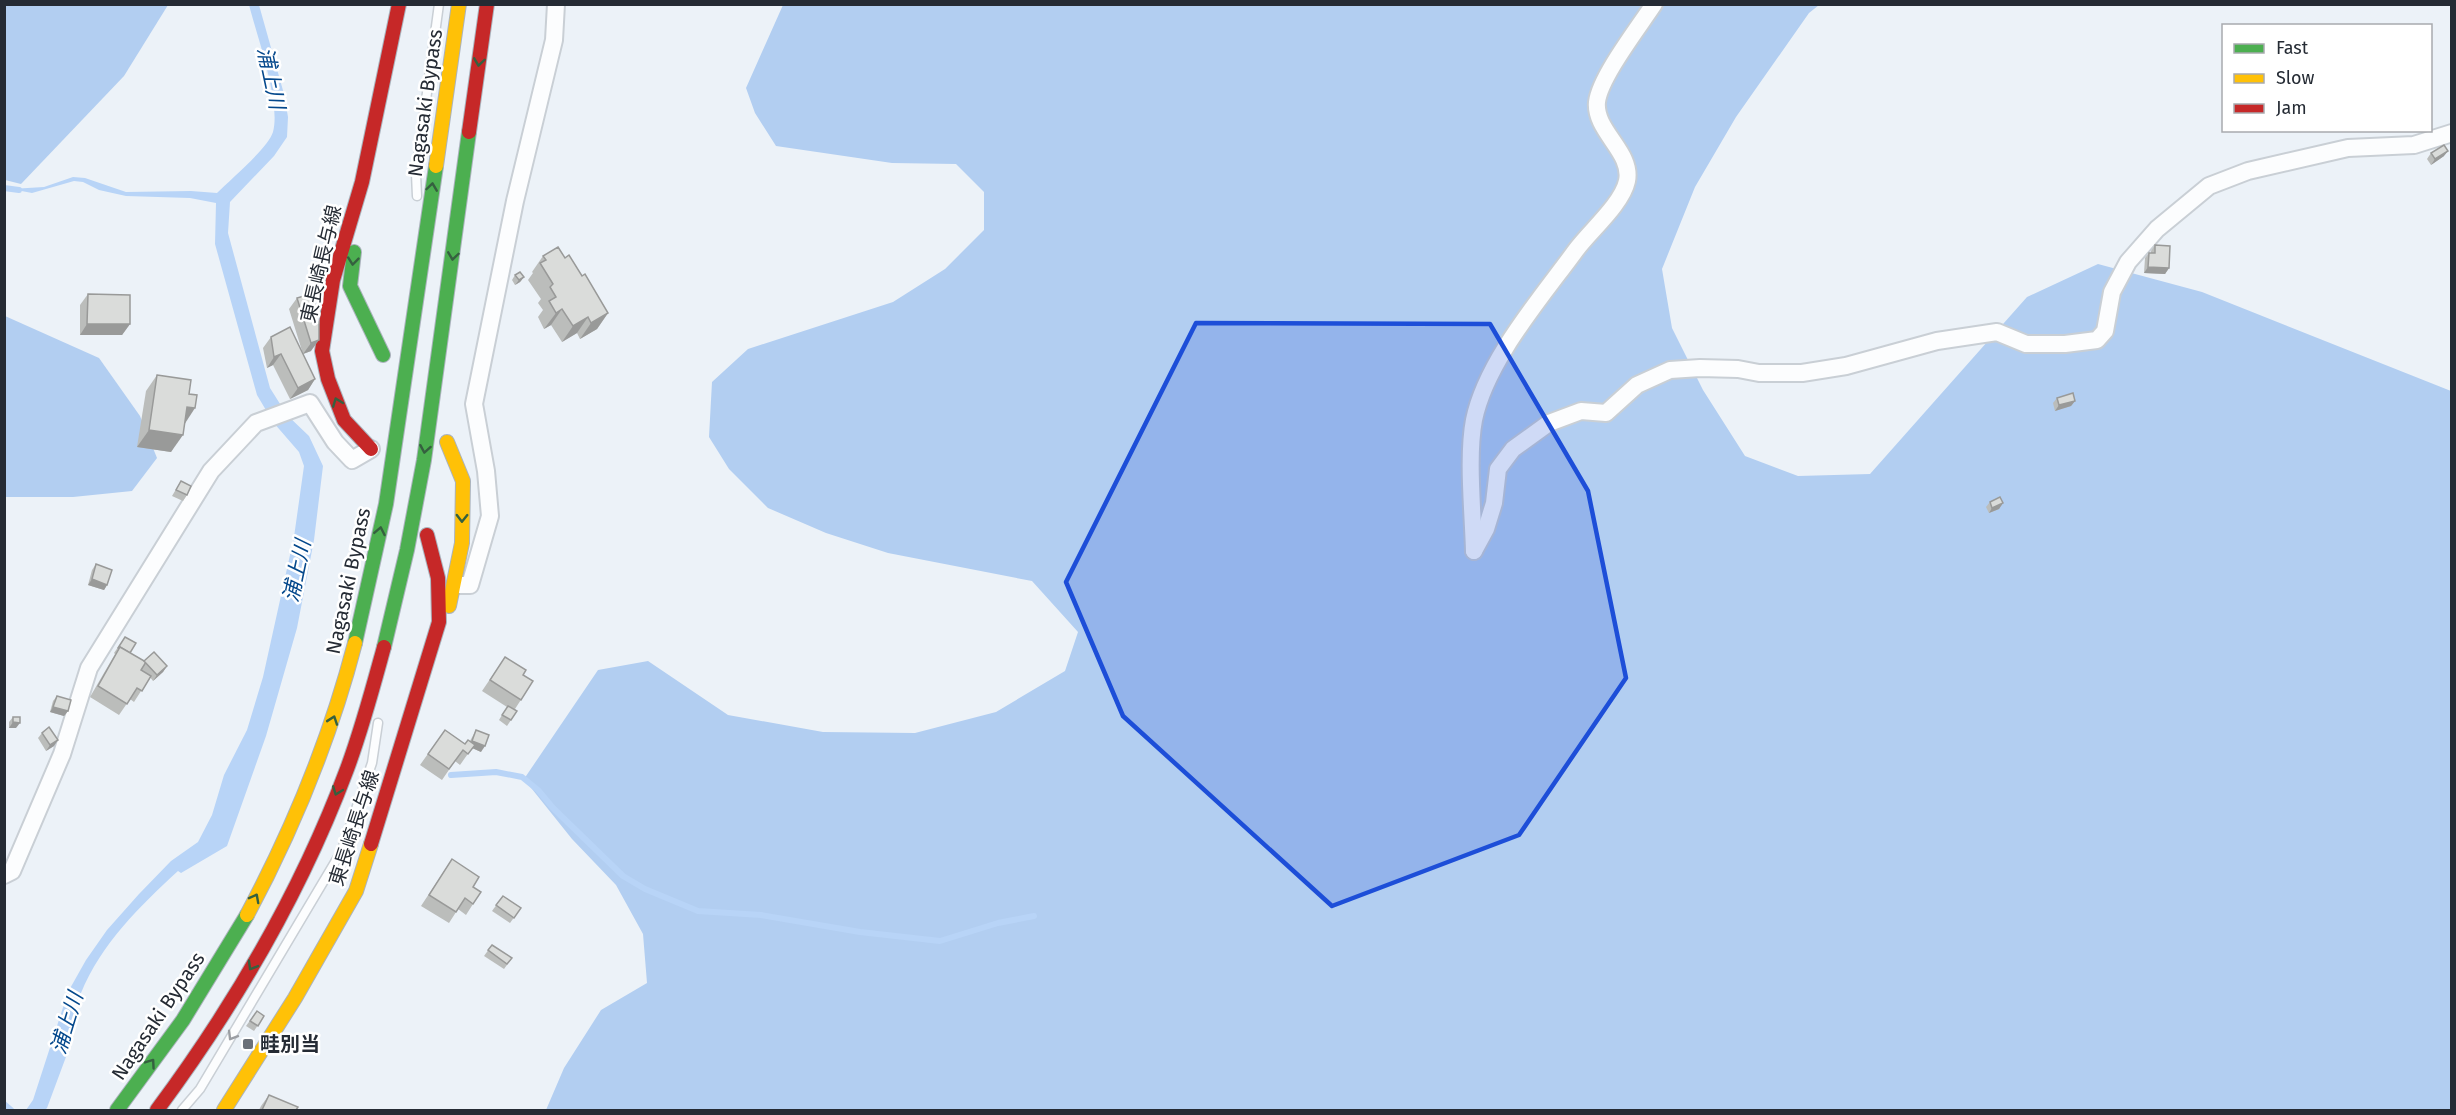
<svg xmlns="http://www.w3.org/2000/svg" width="2456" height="1115" font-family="'Fira Sans','Noto Sans JP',sans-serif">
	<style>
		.forest { fill: #b2cef1 }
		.water { fill: #b8d4f7 }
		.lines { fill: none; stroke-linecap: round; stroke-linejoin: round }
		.stream { stroke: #b8d4f7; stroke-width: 6 }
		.lane-casing { stroke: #c9cfd5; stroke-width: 11 }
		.street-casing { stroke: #c9cfd5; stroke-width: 20 }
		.fast-casing { stroke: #abb3bd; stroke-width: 16 }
		.slow-casing { stroke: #abb3bd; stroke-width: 16 }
		.jam-casing { stroke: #abb3bd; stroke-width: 16 }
		.lane { stroke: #fcfdfe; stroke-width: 8 }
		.street { stroke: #fcfdfe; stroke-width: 16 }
		.fast { stroke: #4caf50; stroke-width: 14 }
		.slow { stroke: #ffc107; stroke-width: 14 }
		.jam { stroke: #c62828; stroke-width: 14 }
		.wall { fill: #bbbdbb }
		.shaded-wall { fill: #999a99 }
		.building { fill: #dadcda; stroke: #999a99; stroke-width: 1.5 }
		.oneway { stroke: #35603f }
		.oneway2 { stroke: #9b9ea3 }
		.marked { fill: #1d4ed8; fill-opacity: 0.2; stroke: #1d4ed8; stroke-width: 4.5; stroke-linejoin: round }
		.poi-dot { fill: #6b7179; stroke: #fff; stroke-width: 2 }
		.labels { text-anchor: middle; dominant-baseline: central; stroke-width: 5; stroke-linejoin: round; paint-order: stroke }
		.street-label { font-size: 20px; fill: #252b34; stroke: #fff }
		.poi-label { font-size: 20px; font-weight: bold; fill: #252b34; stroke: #fff; text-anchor: start }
		.water-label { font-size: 21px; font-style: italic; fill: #04488c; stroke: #fff }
	</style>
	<rect width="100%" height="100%" fill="#ecf2f8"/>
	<!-- forest -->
	<g class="forest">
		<polygon points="4,5 168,5 124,76 21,184 5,180"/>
		<polygon points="783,5 1819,5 1809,13 1736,117 1695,187 1662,269 1672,328 1703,390 1745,456 1798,476 1870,474 2027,297 2098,264 2202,292 2451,391 2451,1110 546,1110 564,1068 601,1010 647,983 643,934 616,885 572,839 524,779 598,670 648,661 728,715 823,732 915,733 996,712 1065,671 1078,632 1032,581 888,553 826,533 768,508 729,469 709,437 712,382 748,349 893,302 945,269 984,230 984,192 956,164 892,163 776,146 755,113 746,88"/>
		<polygon points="5,316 99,358 140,416 157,458 132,491 73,497 5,497"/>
	</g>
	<!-- water -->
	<path class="water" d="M 249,5 L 259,5 L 284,94 L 288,117 L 287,137 L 274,156 L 230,202 L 228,233 L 270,388 L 287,415 L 309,436 L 323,466 L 314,540 L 297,628 L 266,736 L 227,846 L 181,873 L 178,871 C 140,906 101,944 81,993 C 75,1005 73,1020 70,1033 L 73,1038 L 47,1108 L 45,1110 L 26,1110 L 33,1100 L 68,992 L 86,960 L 107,930 L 139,894 L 171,861 L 198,842 L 212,815 L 224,775 L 247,730 L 263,677 L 294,537 L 304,466 L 299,452 L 273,422 L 257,395 L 215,244 L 216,203 L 190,198 L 126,196 L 99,190 L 83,182 L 74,181 L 32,193 L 11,189 L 44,187 L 73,177 L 85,178 L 126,192 L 191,191 L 217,193 C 230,180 268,148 273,132 C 281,103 257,36 249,5 Z"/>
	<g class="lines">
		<!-- stream -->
		<g class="stream">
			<polyline points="4,188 19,190"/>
			<polyline points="451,775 496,772 522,777 538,790 553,808 623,876 645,889 698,911 761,915 860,932 940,941 998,923 1034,916"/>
			<polyline points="4,1104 11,1110"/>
		</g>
		<defs>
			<g id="lane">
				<polyline points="417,196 416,174 439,4"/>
				<polyline points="182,1110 200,1089 341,852 372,763 378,723"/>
			</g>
			<g id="street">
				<polyline points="1474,551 1486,529 1494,503 1498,469 1513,449 1549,423 1581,411 1606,413 1637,385 1670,370 1700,368 1738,369 1759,373 1802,373 1846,366 1937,341 1997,332 2026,344 2065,344 2097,340 2105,331 2112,292 2128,262 2157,229 2209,186 2248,171 2348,148 2414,145 2452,133"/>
				<path d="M 1474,551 C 1473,513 1467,456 1474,420 C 1486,361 1541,298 1576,250 C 1590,231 1622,204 1627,181 C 1633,152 1594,131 1597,102 C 1600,77 1639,27 1654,4"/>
				<polyline points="455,585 470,585 490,516 486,471 474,404 515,201 554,40 556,4"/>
				<polyline points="4,875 12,871 62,754 89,668 211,471 256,423 310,403 335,442 352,460 371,449"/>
			</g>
			<g id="fast">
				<polyline points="354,252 350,286 383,355"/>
				<polyline points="355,643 386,504 436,166"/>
				<polyline points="384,647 407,550 424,460 469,132"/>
				<polyline points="117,1110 183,1020 247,915"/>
			</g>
			<g id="slow">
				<polyline points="436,166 459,4"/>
				<polyline points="447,442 463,481 462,543 449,606"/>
				<path d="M 247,915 C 293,829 330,739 355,643"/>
				<polyline points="224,1110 295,998 356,891 371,844"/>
			</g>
			<g id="jam">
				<polyline points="469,132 487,4"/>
				<polyline points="371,449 344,420 328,379 322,351 333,280 362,182 399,4"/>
				<polyline points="371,844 439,622 438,578 427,535"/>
				<path d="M 157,1110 C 235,1005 301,892 347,769 C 362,729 373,687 384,647"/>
			</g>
		</defs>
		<!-- lane casing -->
		<use href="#lane" class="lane-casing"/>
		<!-- street casing -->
		<use href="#street" class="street-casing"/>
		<!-- fast casing -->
		<use href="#fast" class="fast-casing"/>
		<!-- slow casing -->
		<use href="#slow" class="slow-casing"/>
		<!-- jam casing -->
		<use href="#jam" class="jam-casing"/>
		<!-- lane -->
		<use href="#lane" class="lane"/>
		<!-- street -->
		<use href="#street" class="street"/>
		<!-- fast -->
		<use href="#fast" class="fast"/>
		<!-- slow -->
		<use href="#slow" class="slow"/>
		<!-- jam -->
		<use href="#jam" class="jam"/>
	</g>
	<!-- wall -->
	<g class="wall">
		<polygon points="2431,153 2444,156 2431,165 2427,159"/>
		<polygon points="2155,245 2169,268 2165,274 2144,273 2145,258 2149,253 2151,253 2151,251"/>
		<polygon points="543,256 565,258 582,276 608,313 597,329 580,339 577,333 562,342 551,325 544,329 538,317 543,310 538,303 541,299 528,280 533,273 532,272"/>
		<polygon points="515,275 524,277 520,282 515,285 512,280"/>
		<polygon points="88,294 130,324 122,335 80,335 80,305"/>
		<polygon points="297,298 315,305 312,309 311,351 303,354 289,309"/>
		<polygon points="271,337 315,379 308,390 290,399 273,365 267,368 263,348"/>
		<polygon points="157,375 185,424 171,452 137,447 146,391"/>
		<polygon points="2057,398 2075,401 2071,406 2055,411 2053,403"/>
		<polygon points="181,481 187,495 183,501 172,496"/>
		<polygon points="1990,502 2003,503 1999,509 1989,513 1986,507"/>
		<polygon points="96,564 107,585 104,590 88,585 92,570"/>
		<polygon points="125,637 130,653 145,661 167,666 163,672 153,681 150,677 134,702 130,699 119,715 90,697 115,654 114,653"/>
		<polygon points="505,657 523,675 533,681 515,709 517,711 507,726 499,720 507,707 482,691"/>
		<polygon points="57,696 68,711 64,716 50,712 53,701"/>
		<polygon points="13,717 16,728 9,728 9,722"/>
		<polygon points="445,730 465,744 470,741 476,730 481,752 472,748 460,765 455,761 442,780 420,765"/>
		<polygon points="42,733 54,746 46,751 38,738"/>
		<polygon points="452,859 473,887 473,904 466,915 458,909 449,923 421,906"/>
		<polygon points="503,896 521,908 510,923 492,911"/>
		<polygon points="492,945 512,958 504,969 484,956"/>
		<polygon points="257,1011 264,1016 254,1031 246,1026"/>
		<polygon points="269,1095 296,1110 259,1110 261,1106"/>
	</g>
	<!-- shaded-wall -->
	<g class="shaded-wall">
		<polygon points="2448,151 2444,156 2431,165 2435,159"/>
		<polygon points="2148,267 2169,268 2165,274 2144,273"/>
		<polygon points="524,277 520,282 515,285 519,280"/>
		<polygon points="562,309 551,325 544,329 556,313"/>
		<polygon points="608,313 597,329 580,339 591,323"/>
		<polygon points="588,317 577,333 562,342 573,326"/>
		<polygon points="87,324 130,324 122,335 80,335"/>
		<polygon points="319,340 311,351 303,354 311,343"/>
		<polygon points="281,354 273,365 267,368 274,357"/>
		<polygon points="315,379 308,390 290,399 298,388"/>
		<polygon points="2075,401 2071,406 2055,411 2059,405"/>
		<polygon points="187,407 195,408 184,425"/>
		<polygon points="149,430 183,435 171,452 137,447"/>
		<polygon points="2003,503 1999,509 1989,513 1992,508"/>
		<polygon points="92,579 107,585 104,590 88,585"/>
		<polygon points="167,666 163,672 153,681 157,675"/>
		<polygon points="53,707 68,711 64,716 50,712"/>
		<polygon points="13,722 20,723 16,728 9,728"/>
		<polygon points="58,740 54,746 46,751 50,745"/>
		<polygon points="472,741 485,746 481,752 468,746"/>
	</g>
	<!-- building -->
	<g class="building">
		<polygon points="2444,145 2448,151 2435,159 2431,153"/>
		<polygon points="2155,245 2170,246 2169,268 2148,267 2149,253 2155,253"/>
		<polygon points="558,247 565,258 569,255 582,276 585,274 608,313 591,323 588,317 573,326 562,309 556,313 549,301 556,297 550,287 553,284 540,263 546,260 543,256"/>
		<polygon points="520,272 524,277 519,280 515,275"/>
		<polygon points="88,294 130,295 130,324 87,324"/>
		<polygon points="311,294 315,305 311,306 316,323 319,322 319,340 311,343 297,298"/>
		<polygon points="290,327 315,379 298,388 281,354 274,357 271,337"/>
		<polygon points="157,375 191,380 189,394 197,395 195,408 187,407 183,435 149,430"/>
		<polygon points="2073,393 2075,401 2059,405 2057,398"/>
		<polygon points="181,481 191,486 187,495 176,490"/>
		<polygon points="2000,497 2003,503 1992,508 1990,502"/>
		<polygon points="96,564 112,570 107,585 92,579"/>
		<polygon points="125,637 136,643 130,653 120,647 119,649 118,648"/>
		<polygon points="120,647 146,662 141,670 151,676 142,691 137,688 127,704 98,686"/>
		<polygon points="154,652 167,666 157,675 144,661"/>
		<polygon points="505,657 526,670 523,675 533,681 521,700 490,680"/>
		<polygon points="57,696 71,700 68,711 53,707"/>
		<polygon points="508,706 517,711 511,720 502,715"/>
		<polygon points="13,717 20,717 20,723 13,722"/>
		<polygon points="49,727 58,740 50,745 42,733"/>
		<polygon points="445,730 465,744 468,740 475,745 468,754 463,750 449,769 428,754"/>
		<polygon points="476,730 489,735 485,746 472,741"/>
		<polygon points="452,859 479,877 473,887 481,892 473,904 465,898 456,912 429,895"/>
		<polygon points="503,896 521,908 514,918 496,905"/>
		<polygon points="492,945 512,958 507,964 488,950"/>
		<polygon points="257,1011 264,1016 258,1026 250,1021"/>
		<polygon points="269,1095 298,1107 296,1110 262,1110"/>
	</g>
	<!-- one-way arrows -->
	<defs><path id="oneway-chevron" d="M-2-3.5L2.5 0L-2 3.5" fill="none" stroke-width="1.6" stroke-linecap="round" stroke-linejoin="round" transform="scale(1.5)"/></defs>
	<g class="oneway">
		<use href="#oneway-chevron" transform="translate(479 62) rotate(98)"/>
		<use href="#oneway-chevron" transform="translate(432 187) rotate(-82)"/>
		<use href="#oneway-chevron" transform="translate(453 256) rotate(98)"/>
		<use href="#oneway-chevron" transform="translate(353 261) rotate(96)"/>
		<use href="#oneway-chevron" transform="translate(337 402) rotate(-111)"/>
		<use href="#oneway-chevron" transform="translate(425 449) rotate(100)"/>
		<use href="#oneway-chevron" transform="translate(462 518) rotate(91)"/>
		<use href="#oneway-chevron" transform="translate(380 531) rotate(-79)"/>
		<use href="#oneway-chevron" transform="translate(333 720) rotate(-71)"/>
		<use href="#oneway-chevron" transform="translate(337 791) rotate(111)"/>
		<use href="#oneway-chevron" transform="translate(255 898) rotate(-62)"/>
		<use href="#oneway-chevron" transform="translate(252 966) rotate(120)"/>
		<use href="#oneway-chevron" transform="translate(151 1063) rotate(-55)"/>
	</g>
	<use class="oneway2" href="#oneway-chevron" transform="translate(232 1036) rotate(121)"/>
	<!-- marked area -->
	<path class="marked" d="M 1196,323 L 1490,324 L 1588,491 L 1626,678 L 1519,835 L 1332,906 L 1123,716 L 1066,582 Z"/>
	<!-- markers -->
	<rect class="poi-dot" x="242" y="1038" width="12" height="12" rx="3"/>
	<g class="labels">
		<!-- street labels -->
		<g class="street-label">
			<text transform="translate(425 103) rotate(-82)">Nagasaki Bypass</text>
			<text transform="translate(321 264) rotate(-77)">東長崎長与線</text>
			<text transform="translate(348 581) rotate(-78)">Nagasaki Bypass</text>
			<text transform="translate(354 828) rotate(-72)">東長崎長与線</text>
			<text transform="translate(158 1016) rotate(-56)">Nagasaki Bypass</text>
		</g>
		<!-- poi labels -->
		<g class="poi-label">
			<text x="260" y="1044">畦別当</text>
		</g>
		<!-- water labels -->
		<g class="water-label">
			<text transform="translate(271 78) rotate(78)">浦上川</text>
			<text transform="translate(297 571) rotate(-78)">浦上川</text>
			<text transform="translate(67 1023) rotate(-73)">浦上川</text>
		</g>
	</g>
	<!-- border -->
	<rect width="2456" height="1115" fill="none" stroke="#252b34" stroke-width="12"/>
	<!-- legend -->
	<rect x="2222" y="24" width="210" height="108" fill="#ffffff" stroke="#a8aaae" stroke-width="1.5"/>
	<rect x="2234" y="44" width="30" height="9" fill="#4caf50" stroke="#a8aaae" stroke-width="1.5"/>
	<text x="2276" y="54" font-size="18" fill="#252b34">Fast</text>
	<rect x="2234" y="74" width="30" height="9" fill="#ffc107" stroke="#a8aaae" stroke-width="1.5"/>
	<text x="2276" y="84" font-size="18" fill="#252b34">Slow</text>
	<rect x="2234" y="104" width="30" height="9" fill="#c62828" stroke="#a8aaae" stroke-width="1.5"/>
	<text x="2276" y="114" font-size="18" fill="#252b34">Jam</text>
</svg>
